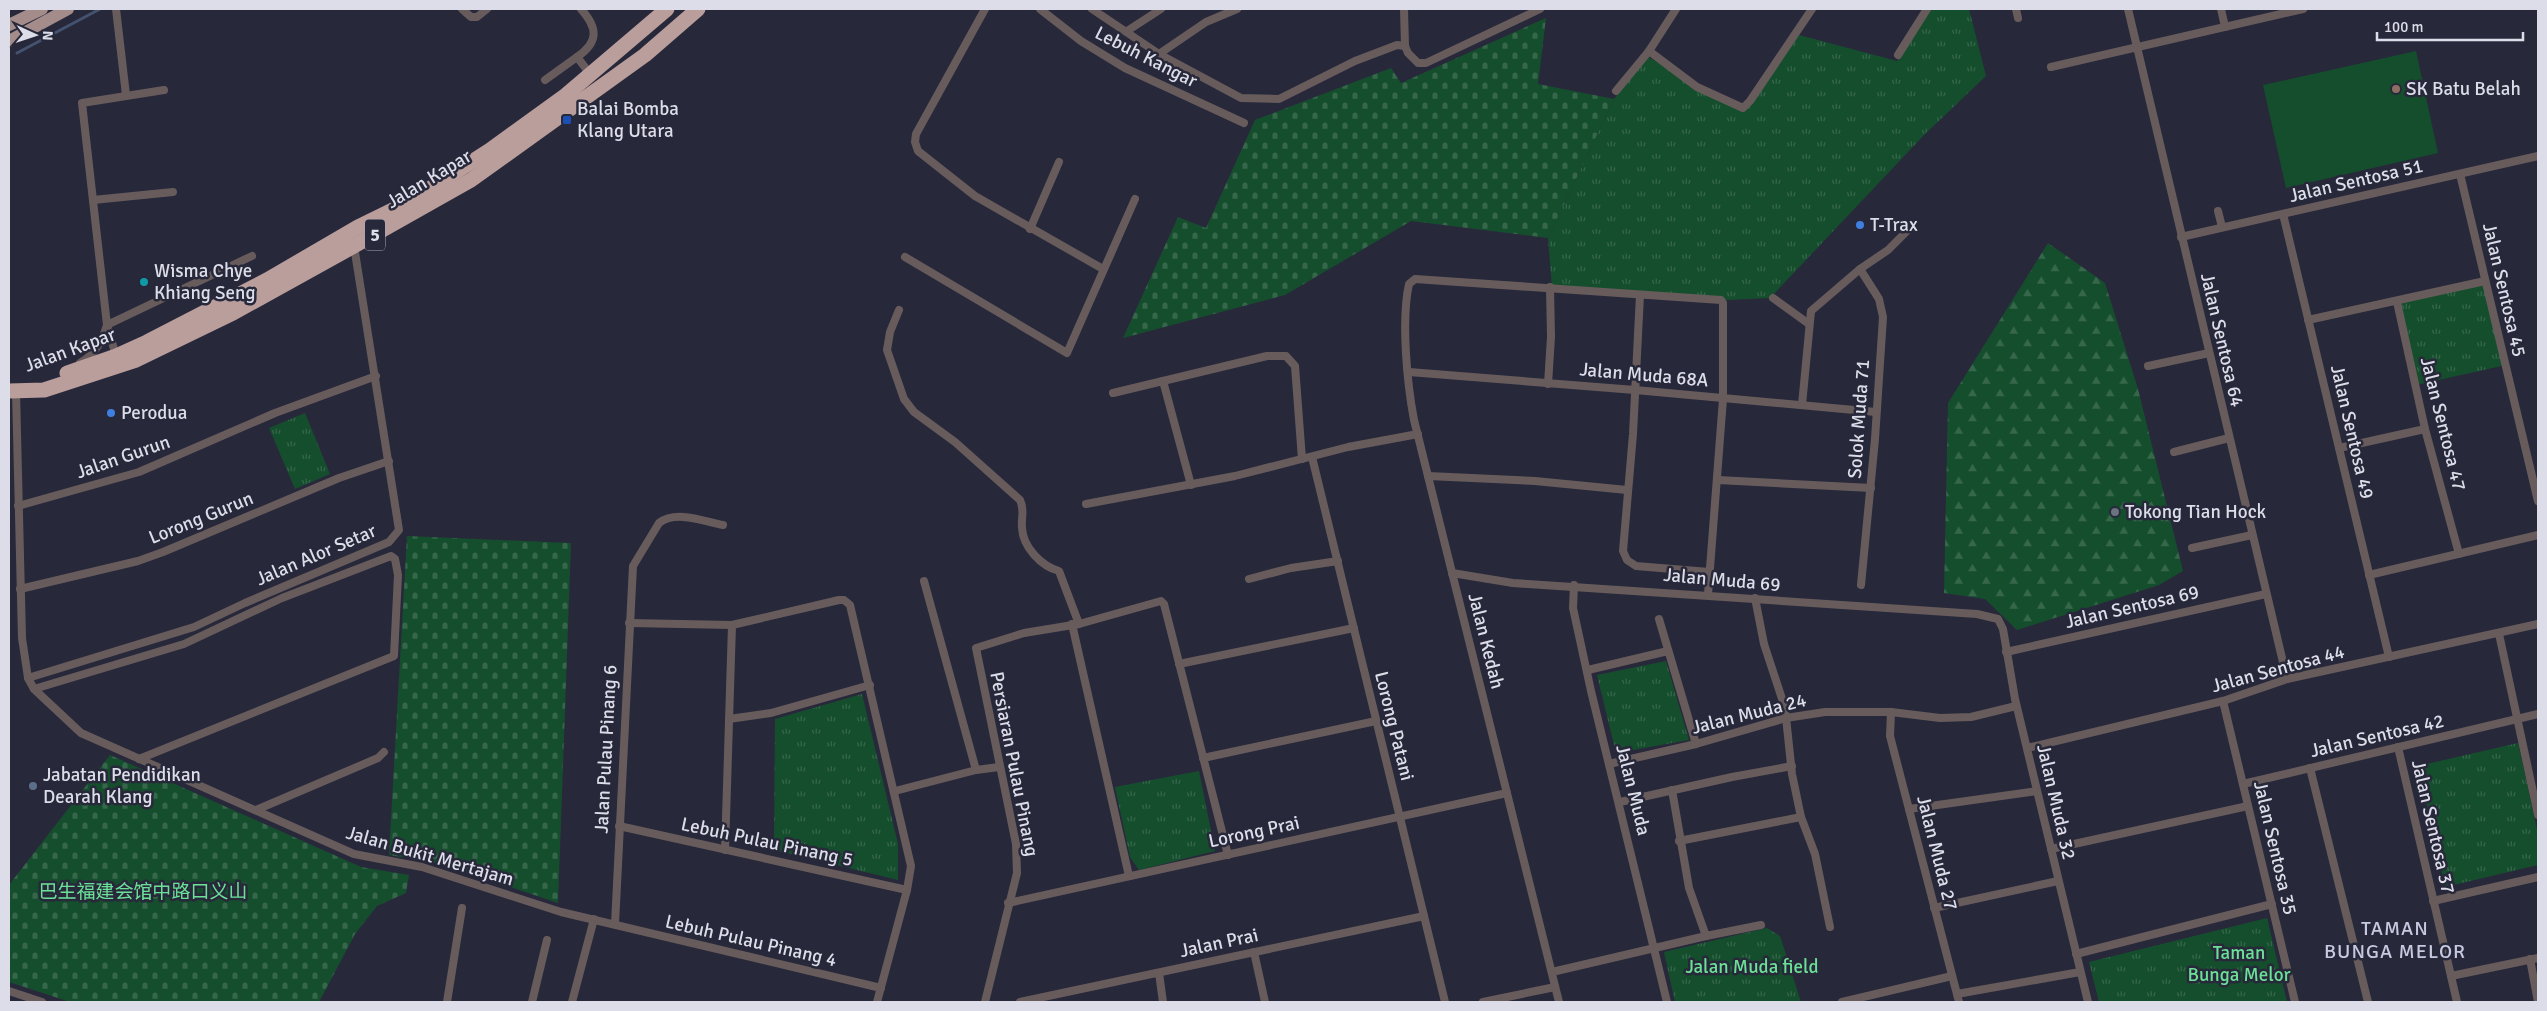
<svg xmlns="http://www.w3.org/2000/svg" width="2547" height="1011" font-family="Signika,'Noto Sans SC',sans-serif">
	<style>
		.grass { fill: url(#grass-tufts) }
		.forest { fill: url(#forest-firs) }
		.cemetery { fill: url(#cemetery-stones) }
		.garden { fill: #154e2d }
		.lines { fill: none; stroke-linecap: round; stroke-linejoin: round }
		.stream { stroke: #43526e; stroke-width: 3 }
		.street { stroke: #675c5b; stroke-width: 8 }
		.primary { stroke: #a38c8a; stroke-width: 12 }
		.highway { stroke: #ba9e9c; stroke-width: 15 }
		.education-dot { fill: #8d6e63; stroke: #28283b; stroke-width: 2 }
		.transit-dot { fill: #1a4fb4; stroke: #28283b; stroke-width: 2 }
		.shop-dot { fill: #3f7fe0; stroke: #28283b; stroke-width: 2 }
		.culture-dot { fill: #0f9aa8; stroke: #28283b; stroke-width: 2 }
		.worship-dot { fill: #6b7280; stroke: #28283b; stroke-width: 2 }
		.service-dot { fill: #5c6f8a; stroke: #28283b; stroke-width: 2 }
		.labels { text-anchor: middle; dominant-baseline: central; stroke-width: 5; stroke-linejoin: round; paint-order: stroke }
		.shield { fill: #28283b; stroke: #a6a7b5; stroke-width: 1 }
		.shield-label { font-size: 18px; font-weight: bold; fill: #dcdde9 }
		.street-label { font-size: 19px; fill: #dcdde9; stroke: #28283b }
		.poi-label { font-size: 19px; fill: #dcdde9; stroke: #28283b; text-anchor: start }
		.park-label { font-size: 19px; fill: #6ae196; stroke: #28283b }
		.neighbourhood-label { font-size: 20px; letter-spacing: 1px; fill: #c7c9e1; stroke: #28283b }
	</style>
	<defs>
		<pattern id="grass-tufts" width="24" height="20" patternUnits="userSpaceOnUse" patternTransform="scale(1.25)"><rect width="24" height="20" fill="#154e2d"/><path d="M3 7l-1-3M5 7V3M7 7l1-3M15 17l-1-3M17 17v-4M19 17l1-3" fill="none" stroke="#36674b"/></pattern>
		<pattern id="forest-firs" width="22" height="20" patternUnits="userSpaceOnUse" patternTransform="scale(1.25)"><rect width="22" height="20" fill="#154e2d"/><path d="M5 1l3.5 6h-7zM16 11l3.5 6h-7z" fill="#36674b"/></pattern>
		<pattern id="cemetery-stones" width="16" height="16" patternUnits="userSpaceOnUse" patternTransform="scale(1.25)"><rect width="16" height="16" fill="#154e2d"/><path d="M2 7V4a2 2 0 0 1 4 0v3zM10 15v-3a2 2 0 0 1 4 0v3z" fill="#36674b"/></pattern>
	</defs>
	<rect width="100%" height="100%" fill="#28283b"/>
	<!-- grass -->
	<g class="grass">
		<polygon points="1930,9 1969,9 1986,76 1925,134 1770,298 1728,300 1552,288 1548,238 1614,99 1648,57 1741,109 1799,35 1897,61"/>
		<polygon points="2485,281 2506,365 2416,385 2397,302"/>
		<polygon points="305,413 330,474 295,489 269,428"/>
		<polygon points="1666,661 1689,740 1616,753 1597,675"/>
		<polygon points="862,694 898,844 898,880 774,850 775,719"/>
		<polygon points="2518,743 2538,834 2538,865 2445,887 2418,766"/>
		<polygon points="1199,771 1215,851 1139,870 1130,857 1115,787"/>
		<polygon points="2267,918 2287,1002 2099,1002 2089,962"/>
		<polygon points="1767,928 1780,936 1801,1002 1675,1002 1664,952"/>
	</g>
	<!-- forest -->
	<polygon class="forest" points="2048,243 2105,283 2138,389 2183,571 2159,585 2017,630 1985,599 1944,593 1948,403"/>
	<!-- cemetery -->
	<g class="cemetery">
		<polygon points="1546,18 1538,84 1614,99 1548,238 1411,221 1285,295 1123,338 1178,217 1206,228 1255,120 1391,68 1401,83"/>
		<polygon points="407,536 571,543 558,903 441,864 389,855"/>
		<polygon points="110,755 361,867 409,875 406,893 377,906 355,934 319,1002 70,1002 9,982 9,885"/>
	</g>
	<!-- garden -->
	<g class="garden">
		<polygon points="2416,51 2438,153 2286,188 2263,85"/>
		<polygon points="2262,945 2271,982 2250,987 2241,950"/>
	</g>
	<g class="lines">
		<!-- stream -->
		<polyline class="stream" points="17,53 100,9"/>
		<!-- street -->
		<g class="street">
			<polyline points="116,9 126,95"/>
			<polyline points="462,9 471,17 477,17 487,9"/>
			<polyline points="985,9 916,134 915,142 918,151 975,196 1103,269"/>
			<polyline points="1040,9 1081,41 1125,68 1244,123"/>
			<polyline points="1092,9 1159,54 1241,98 1279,99 1355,61 1397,45 1405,46 1408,53 1418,63 1426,63 1540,9"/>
			<polyline points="1404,9 1405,46"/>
			<polyline points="2016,9 2018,18"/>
			<polyline points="2128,9 2287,679"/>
			<polyline points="2221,9 2225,27"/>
			<polyline points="1127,31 1161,9"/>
			<polyline points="1649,51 1697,87 1743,108 1750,101 1812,9"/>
			<polyline points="1159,54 1206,22 1237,9"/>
			<polyline points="1898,55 1927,9"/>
			<path d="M 577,57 C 599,42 598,28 581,9"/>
			<polyline points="2051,67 2303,9"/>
			<polyline points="545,80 577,57 591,75"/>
			<polyline points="164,90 82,103 107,325 252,256"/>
			<polyline points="1616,91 1649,51 1676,9"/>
			<polyline points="2460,174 2538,501"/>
			<polyline points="93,200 173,192"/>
			<polyline points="2218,211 2222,227"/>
			<polyline points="2283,214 2389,657"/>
			<polyline points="1030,229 1059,162"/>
			<polyline points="2181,237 2538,156"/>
			<polyline points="905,257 1067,353 1135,199"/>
			<polyline points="1860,269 1879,299 1883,317 1875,439 1861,585"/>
			<polyline points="1640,295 1633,434 1623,551 1627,560 1636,566 1709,572"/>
			<polyline points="1773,298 1809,324"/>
			<polyline points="2397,302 2425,429 2459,554"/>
			<path d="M 899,310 L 890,332 L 887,350 L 904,399 L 914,412 L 955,442 L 1020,500 C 1025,510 1021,517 1022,528 C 1023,547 1041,566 1059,571 L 1079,624"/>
			<polyline points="2308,320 2485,281"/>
			<path d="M 80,363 C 96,353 102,342 107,325 L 116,356"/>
			<polyline points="2148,366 2209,353"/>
			<polyline points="1409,372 1635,390 1876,412"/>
			<polyline points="1163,381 1191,485"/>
			<polyline points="1548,384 1551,337 1550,287"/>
			<polyline points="16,391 22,638 28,678 34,689 81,733 354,854 422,867 561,912 881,988"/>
			<polyline points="1113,393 1267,356 1286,356 1295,366 1302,459"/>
			<polyline points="1802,405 1811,311 1860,269 1888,250 1911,227"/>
			<polyline points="2339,448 2425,429"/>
			<polyline points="2174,452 2229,438"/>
			<polyline points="1312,457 1445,1002"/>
			<polyline points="1428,476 1535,481 1627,490"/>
			<polyline points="1718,480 1871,488"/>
			<polyline points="1086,504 1235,476 1348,447 1418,434"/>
			<polyline points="18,506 139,472 275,413 376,376"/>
			<polyline points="2192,548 2252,535"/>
			<polyline points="1452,573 1513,583 1977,614 1998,619 2003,629 2015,699 2088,1002"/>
			<polyline points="2369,575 2538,535"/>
			<polyline points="1249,579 1291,568 1338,561"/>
			<polyline points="924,581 976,770"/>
			<polyline points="1574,585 1573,608 1591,691 1667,1002"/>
			<polyline points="20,589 138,561 163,552 339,478 389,461"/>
			<polyline points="1755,598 1764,644 1785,708 1792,774 1801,817"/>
			<polyline points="1659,619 1696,744"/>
			<polyline points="629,623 732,625 839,600 844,600 850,605 911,866 907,890 877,1002"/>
			<polyline points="1072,624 1129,876"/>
			<polyline points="2499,634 2538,815"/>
			<polyline points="2006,652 2266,594"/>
			<polyline points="1179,664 1354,628"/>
			<polyline points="1588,670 1668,651"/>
			<polyline points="28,678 194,627 245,603 389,542 399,530 354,246"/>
			<polyline points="34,689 184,644 282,598 391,556 395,559 398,575 394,656 139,759"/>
			<polyline points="2223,701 2295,1002"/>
			<polyline points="1891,712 1890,736 1959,1002"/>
			<polyline points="729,719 771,713 870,685"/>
			<polyline points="2398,747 2457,1002"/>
			<polyline points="2027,748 2223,701 2287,679 2538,624"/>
			<polyline points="1203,758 1376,721"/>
			<polyline points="1609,764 1696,744 1786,718 1825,712 1891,712 1940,718 1971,717 2016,706"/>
			<polyline points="2310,768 2368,1002"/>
			<polyline points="2243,784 2538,714"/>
			<polyline points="895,791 976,770 999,767"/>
			<polyline points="1620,802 1732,777 1792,766"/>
			<polyline points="1909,809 2037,791"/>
			<polyline points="256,810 378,758 384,752"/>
			<polyline points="619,826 907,890"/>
			<polyline points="1679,841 1801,817 1815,854 1830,927"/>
			<polyline points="2051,849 2248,806"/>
			<polyline points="725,850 732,625"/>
			<polyline points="2433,901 2538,877"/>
			<polyline points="1008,903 1507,793"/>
			<polyline points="1934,908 2058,881"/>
			<path d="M 615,924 L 633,566 L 659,523 C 676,510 703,521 723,525"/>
			<polyline points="1706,936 1761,925"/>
			<polyline points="1254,952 1265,1002"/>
			<polyline points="2076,954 2272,904"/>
			<polyline points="2530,959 2538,1002"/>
			<polyline points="1552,972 1706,936 1689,888 1672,790"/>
			<polyline points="1159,973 1163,1002"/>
			<polyline points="2451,976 2538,958"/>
			<polyline points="9,991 42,1002"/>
			<polyline points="1957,994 2080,972"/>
			<polyline points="447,1002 462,908"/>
			<polyline points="532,1002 547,940"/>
			<polyline points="572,1002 594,919"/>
			<polyline points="985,1002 1017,873 1016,844 976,648 1024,633 1079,624 1161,601 1164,604 1228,855"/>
			<polyline points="1020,1002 1424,916"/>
			<polyline points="1483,1002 1555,987"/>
			<path d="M 1559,1002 L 1414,420 C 1407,383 1401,320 1409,284 L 1415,279 L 1721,300 L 1723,303 L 1723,399 L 1708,594"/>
			<polyline points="1842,1002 1952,976"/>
		</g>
		<!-- primary -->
		<g class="primary">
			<polyline points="9,25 42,9"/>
			<polyline points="9,41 68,9"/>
		</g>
		<!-- highway -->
		<g class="highway">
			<polyline points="67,373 116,356 147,342 267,280 358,227 409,202 490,150 566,95 667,9"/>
			<polyline points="9,391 44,390 136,360 233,313 354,246 471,180 645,55 698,9"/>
		</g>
	</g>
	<!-- markers -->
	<circle class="education-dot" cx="2396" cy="89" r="5"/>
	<rect class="transit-dot" x="562" y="115" width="10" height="10" rx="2.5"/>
	<g class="shop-dot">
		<circle cx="1860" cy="225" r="5"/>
		<circle cx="111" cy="413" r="5"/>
	</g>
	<circle class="culture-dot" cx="144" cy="282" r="5"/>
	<circle class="worship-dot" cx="2115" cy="512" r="5"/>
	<circle class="service-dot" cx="33" cy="786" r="5"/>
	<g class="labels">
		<!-- shield labels -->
		<rect class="shield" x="365" y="219.5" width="20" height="31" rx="4"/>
		<g class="shield-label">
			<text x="375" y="235">5</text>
		</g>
		<!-- street labels -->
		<g class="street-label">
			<text transform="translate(1146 57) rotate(27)">Lebuh Kangar</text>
			<text transform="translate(429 179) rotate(-31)">Jalan Kapar</text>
			<text transform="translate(2356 181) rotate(-13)">Jalan Sentosa 51</text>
			<text transform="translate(2504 290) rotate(77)">Jalan Sentosa 45</text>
			<text transform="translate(2222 340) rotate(77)">Jalan Sentosa 64</text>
			<text transform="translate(70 350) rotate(-20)">Jalan Kapar</text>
			<text transform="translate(1644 375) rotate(5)">Jalan Muda 68A</text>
			<text transform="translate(1859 419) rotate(-86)">Solok Muda 71</text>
			<text transform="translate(2443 424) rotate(76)">Jalan Sentosa 47</text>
			<text transform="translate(2352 432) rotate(77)">Jalan Sentosa 49</text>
			<text transform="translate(123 457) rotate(-19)">Jalan Gurun</text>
			<text transform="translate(201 518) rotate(-22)">Lorong Gurun</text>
			<text transform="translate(316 555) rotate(-23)">Jalan Alor Setar</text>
			<text transform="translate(1722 580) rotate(5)">Jalan Muda 69</text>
			<text transform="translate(2132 607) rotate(-13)">Jalan Sentosa 69</text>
			<text transform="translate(1486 641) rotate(76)">Jalan Kedah</text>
			<text transform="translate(2278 669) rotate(-15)">Jalan Sentosa 44</text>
			<text transform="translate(1749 714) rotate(-14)">Jalan Muda 24</text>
			<text transform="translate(1394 726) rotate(76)">Lorong Patani</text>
			<text transform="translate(2377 736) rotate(-13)">Jalan Sentosa 42</text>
			<text transform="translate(606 749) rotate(-87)">Jalan Pulau Pinang 6</text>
			<text transform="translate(1014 764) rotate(79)">Persiaran Pulau Pinang</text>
			<text transform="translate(1633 790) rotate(76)">Jalan Muda</text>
			<text transform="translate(2056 802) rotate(77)">Jalan Muda 32</text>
			<text transform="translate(2433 827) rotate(77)">Jalan Sentosa 37</text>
			<text transform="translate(1254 832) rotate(-12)">Lorong Prai</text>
			<text transform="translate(767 842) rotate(12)">Lebuh Pulau Pinang 5</text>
			<text transform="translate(2275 848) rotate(77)">Jalan Sentosa 35</text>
			<text transform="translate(1937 853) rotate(76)">Jalan Muda 27</text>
			<text transform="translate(430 856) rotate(16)">Jalan Bukit Mertajam</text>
			<text transform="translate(751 941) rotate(13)">Lebuh Pulau Pinang 4</text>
			<text transform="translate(1219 943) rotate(-12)">Jalan Prai</text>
		</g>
		<!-- poi labels -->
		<g class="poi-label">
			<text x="2406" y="89">SK Batu Belah</text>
			<text x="577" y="109">Balai Bomba<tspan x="577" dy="22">Klang Utara</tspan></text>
			<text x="1870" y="225">T-Trax</text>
			<text x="154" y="271">Wisma Chye<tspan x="154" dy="22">Khiang Seng</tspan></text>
			<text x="121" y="413">Perodua</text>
			<text x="2125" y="512">Tokong Tian Hock</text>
			<text x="43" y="775">Jabatan Pendidikan<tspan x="43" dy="22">Dearah Klang</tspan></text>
		</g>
		<!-- park labels -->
		<g class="park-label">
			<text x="143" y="892">巴生福建会馆中路口义山</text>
			<text x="2239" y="953">Taman<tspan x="2239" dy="22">Bunga Melor</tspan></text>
			<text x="1752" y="967">Jalan Muda field</text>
		</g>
		<!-- neighbourhood labels -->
		<g class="neighbourhood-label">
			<text x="2395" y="928">TAMAN<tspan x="2395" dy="23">BUNGA MELOR</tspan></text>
		</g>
	</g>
	<!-- border -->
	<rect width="2547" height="1011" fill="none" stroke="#dcdde9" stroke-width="20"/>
	<!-- north arrow -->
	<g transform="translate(35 35) rotate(93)" stroke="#28283b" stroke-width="4" paint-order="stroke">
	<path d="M0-4L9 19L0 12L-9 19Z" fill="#dcdde9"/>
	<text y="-8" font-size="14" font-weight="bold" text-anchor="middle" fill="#dcdde9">N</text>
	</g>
	<!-- scale -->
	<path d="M2377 32v8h146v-8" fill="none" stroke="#dcdde9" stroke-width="2.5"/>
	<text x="2384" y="32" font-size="15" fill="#dcdde9" stroke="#28283b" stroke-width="4" paint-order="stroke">100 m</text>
</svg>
